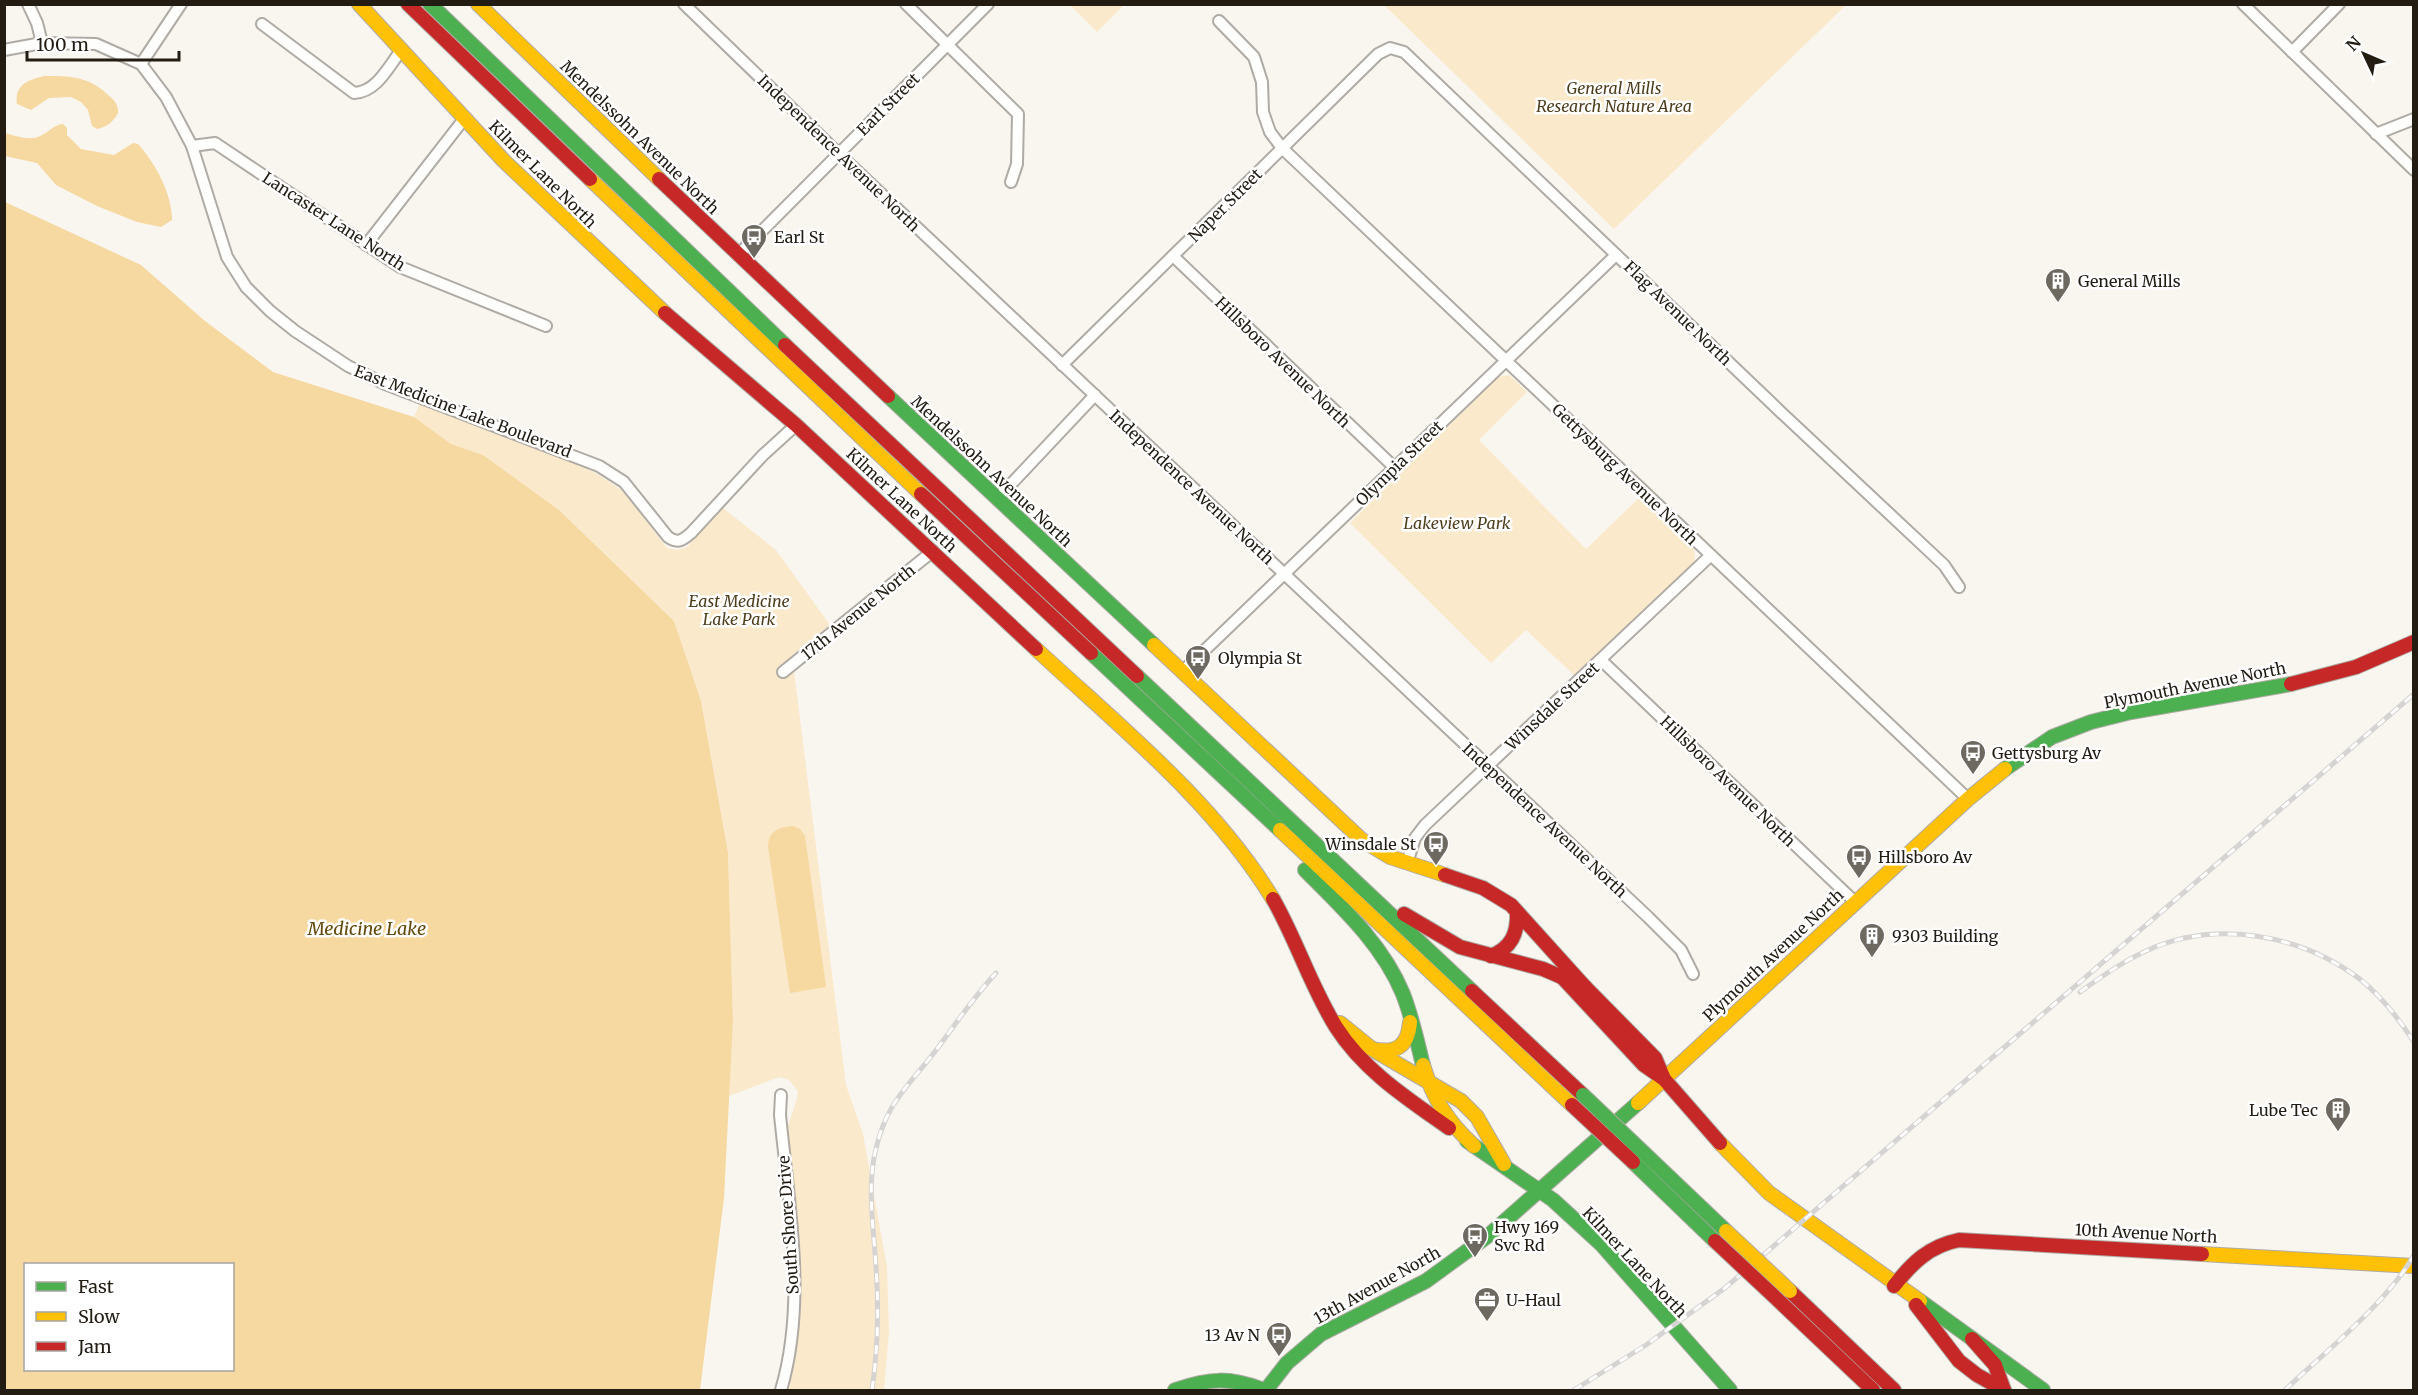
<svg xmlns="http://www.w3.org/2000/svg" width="2418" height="1395" font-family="Merriweather,serif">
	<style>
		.green { fill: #fbe9cb }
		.water { fill: #f6d8a1; fill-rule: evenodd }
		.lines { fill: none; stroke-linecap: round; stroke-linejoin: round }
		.street-casing { stroke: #afaba4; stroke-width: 14 }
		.fast-casing { stroke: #afaba4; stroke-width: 16 }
		.slow-casing { stroke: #afaba4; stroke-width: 16 }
		.jam-casing { stroke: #afaba4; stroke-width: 16 }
		.street { stroke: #fefefd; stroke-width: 10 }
		.fast { stroke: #4caf50; stroke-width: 14 }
		.slow { stroke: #ffc107; stroke-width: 14 }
		.jam { stroke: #c62828; stroke-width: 14 }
		.rail-casing { stroke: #d5d4d2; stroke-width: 5 }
		.rail { stroke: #fff; stroke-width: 3; stroke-dasharray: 9; stroke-linecap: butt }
		.fast-bridge-casing { stroke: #afaba4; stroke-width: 16; stroke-linecap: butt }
		.slow-bridge-casing { stroke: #afaba4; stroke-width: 16; stroke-linecap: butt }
		.jam-bridge-casing { stroke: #afaba4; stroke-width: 16; stroke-linecap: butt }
		.fast-bridge { stroke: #4caf50; stroke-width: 14 }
		.slow-bridge { stroke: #ffc107; stroke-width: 14 }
		.jam-bridge { stroke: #c62828; stroke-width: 14 }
		.labels { text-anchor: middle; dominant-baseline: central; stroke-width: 5; stroke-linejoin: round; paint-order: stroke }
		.park-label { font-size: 16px; font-style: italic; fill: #4e3d1c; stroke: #fff }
		.street-label { font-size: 16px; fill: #221c13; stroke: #fff }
		.poi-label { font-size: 16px; fill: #221c13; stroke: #fff; text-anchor: start }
		.water-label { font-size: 18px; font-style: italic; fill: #63480b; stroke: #fff }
	</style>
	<rect width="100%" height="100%" fill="#f9f6f0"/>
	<!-- green -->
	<g class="green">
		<polygon points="1069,4 1124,4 1124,5 1097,32"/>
		<polygon points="1384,5 1846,5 1614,229"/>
		<polygon points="1509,375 1527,392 1479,440 1586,549 1640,497 1694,547 1695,561 1574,675 1526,630 1491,663 1350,523 1498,377"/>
		<path d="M 420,403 L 501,432 L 594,472 L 623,491 L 667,548 L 677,550 L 687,547 L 723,508 L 776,550 L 830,625 L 792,655 L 846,1085 L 863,1134 L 887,1267 L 889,1332 L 884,1390 L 787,1390 L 792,1374 L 799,1276 L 787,1130 C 790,1116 797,1105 798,1091 L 789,1080 L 779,1077 L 729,1096 L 733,1021 L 728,851 L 701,701 L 674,621 L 559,510 L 483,455 L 451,444 L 414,417 Z"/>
	</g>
	<!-- water -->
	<g class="water">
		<path d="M 44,76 C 69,76 88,76 107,94 C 113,99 119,104 118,113 C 113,122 107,127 97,129 L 92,126 L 88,110 L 81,102 L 71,97 L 49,98 L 31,110 L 17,104 C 14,84 29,80 44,76 Z"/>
		<path d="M 63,124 L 67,128 L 67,135 L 81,149 L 114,155 L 133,143 L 138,144 C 156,164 172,194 172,220 L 161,227 L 137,222 L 97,206 L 56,185 L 37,163 L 5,156 L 5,133 C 16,136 31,142 42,135 C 50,131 54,125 63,124 Z"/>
		<path d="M 5,202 L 141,265 L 205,321 L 273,372 L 414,417 L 451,444 L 483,455 L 559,510 L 674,621 L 701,701 L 728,852 L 733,1021 L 724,1198 L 700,1390 L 5,1390 ZM 26,1264 L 232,1264 L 232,1370 L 26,1370 Z"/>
		<path d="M 793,826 L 800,829 L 805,836 L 826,987 L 790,993 L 768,847 C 768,831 779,827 793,826 Z"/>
	</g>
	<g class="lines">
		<defs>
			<g id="street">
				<polyline points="28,4 37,23 42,43"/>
				<polyline points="684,4 838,153 1648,917 1681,950 1693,974"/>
				<polyline points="906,4 1018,114 1017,164 1011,182"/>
				<polyline points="2243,4 2414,170"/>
				<polyline points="1219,21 1254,57 1262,82 1263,112 1270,132 1282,148 1968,799"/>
				<path d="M 262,24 L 354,93 C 377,92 389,66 402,49"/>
				<path d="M 4,50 L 42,43 L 96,44 L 141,64 L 166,97 L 192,146 L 227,257 L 246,287 L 270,311 L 295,331 L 348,366 L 385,384 L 599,466 L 624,482 L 668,537 C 678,544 683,540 691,533 L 763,455 L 796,425"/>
				<polyline points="2292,52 2339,4"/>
				<polyline points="141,64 181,4"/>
				<polyline points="2376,134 2414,119"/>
				<polyline points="192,146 215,143 400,267 546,326"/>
				<polyline points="366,245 464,119"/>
				<polyline points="738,255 988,4"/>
				<polyline points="1173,256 1394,467"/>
				<polyline points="1062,365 1378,54 1390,48 1404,52 1785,416 1944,565 1959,587"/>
				<polyline points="997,499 1095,395"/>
				<polyline points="1601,660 1855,902"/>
				<polyline points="783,672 933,551"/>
				<polyline points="1182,672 1616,255"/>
				<polyline points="1407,863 1415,838 1425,825 1710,556"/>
				<path d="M 781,1390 C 807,1302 789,1205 780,1115 L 781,1095"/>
			</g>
			<g id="fast">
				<polyline points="430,4 785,345"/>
				<polyline points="888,396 1154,645"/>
				<polyline points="1091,653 1280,830"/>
				<polyline points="1137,676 1472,991"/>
				<polyline points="2005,769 2052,737 2091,722 2131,712 2291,684"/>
				<path d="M 1305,870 C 1342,907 1383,945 1403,994 C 1412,1017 1417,1041 1423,1065"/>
				<polyline points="1467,1141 1553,1200 1601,1244 1730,1390"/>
				<polyline points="1644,1153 1726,1231"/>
				<polyline points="1633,1162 1715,1241"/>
				<polyline points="1920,1301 2043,1390"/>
				<path d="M 1175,1390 C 1210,1378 1229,1377 1264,1390"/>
				<polyline points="1266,1390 1287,1363 1321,1334 1426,1281 1489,1235 1638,1103"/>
			</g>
			<g id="slow">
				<polyline points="359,4 504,161 665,313"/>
				<polyline points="478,4 659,179"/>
				<polyline points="590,179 921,494"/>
				<polyline points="1154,645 1362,840 1390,857 1445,875"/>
				<path d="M 1036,649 C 1120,727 1213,801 1273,899"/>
				<polyline points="1280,830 1572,1105"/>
				<polyline points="1340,1023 1372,1049 1461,1101 1477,1117 1504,1164"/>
				<path d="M 1372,1049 C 1396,1054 1408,1047 1410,1022"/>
				<path d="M 1423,1065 C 1433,1099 1448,1122 1474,1146"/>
				<polyline points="1638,1103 1968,799 2005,769"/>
				<polyline points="1720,1143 1769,1193 1920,1301"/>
				<polyline points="2202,1254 2414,1266"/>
			</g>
			<g id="jam">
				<polyline points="408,4 590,179"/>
				<polyline points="659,179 888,396"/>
				<polyline points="665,313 796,425 1036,649"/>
				<polyline points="785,345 1137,676"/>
				<polyline points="921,494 1091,653"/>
				<polyline points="2291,684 2356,667 2414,642"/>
				<polyline points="1445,875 1483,888 1511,905 1585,987 1655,1058 1664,1079"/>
				<path d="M 1273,899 C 1297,941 1311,987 1336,1027 C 1364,1071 1408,1099 1449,1128"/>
				<polyline points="1404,914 1460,947 1543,969 1585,987"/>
				<path d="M 1491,956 C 1511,948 1518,934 1517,912"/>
				<polyline points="1563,978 1644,1065 1664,1079 1720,1143"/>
				<polyline points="1472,991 1583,1095"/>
				<path d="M 1894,1286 C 1912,1263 1929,1246 1959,1240 L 2202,1254"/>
				<polyline points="1790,1291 1894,1390"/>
				<polyline points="1778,1300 1873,1390"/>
				<polyline points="1916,1305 1959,1361 1977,1375 2004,1390"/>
				<polyline points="1972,1339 1995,1365 2004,1390"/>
			</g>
		</defs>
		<!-- street casing -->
		<use href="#street" class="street-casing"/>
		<!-- fast casing -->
		<use href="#fast" class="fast-casing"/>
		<!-- slow casing -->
		<use href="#slow" class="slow-casing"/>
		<!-- jam casing -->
		<use href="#jam" class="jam-casing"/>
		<!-- street -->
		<use href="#street" class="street"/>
		<!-- fast -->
		<use href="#fast" class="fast"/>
		<!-- slow -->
		<use href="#slow" class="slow"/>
		<!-- jam -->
		<use href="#jam" class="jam"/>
		<defs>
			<g id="rail">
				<path d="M 2080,992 C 2101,977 2122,962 2146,951 C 2215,919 2301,934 2361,980 C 2382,997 2399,1019 2414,1042"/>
				<path d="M 872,1390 C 878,1349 879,1309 876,1267 C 874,1231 867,1190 875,1153 C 886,1102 907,1088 937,1049 C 956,1023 974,997 996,973"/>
				<polyline points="1574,1390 1646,1345 1725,1288 2414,694"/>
				<path d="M 2285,1390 C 2325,1352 2387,1303 2414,1255"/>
			</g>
		</defs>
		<!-- rail casing -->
		<use href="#rail" class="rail-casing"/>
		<!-- rail -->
		<use href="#rail" class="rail"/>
		<defs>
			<polyline id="fast-bridge" points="1583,1095 1644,1153"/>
			<polyline id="slow-bridge" points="1726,1231 1790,1291"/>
			<g id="jam-bridge">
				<polyline points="1572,1105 1633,1162"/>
				<polyline points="1715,1241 1778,1300"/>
			</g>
		</defs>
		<!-- fast-bridge casing -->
		<use href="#fast-bridge" class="fast-bridge-casing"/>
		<!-- slow-bridge casing -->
		<use href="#slow-bridge" class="slow-bridge-casing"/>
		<!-- jam-bridge casing -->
		<use href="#jam-bridge" class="jam-bridge-casing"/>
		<!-- fast-bridge -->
		<use href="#fast-bridge" class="fast-bridge"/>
		<!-- slow-bridge -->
		<use href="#slow-bridge" class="slow-bridge"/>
		<!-- jam-bridge -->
		<use href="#jam-bridge" class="jam-bridge"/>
	</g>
	<!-- icons -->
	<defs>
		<symbol id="bus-pin" viewBox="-11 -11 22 30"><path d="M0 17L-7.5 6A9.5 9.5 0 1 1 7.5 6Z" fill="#6d6860" stroke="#fff"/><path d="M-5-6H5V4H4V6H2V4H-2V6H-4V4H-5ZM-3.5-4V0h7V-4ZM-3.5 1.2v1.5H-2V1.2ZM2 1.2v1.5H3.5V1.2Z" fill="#fff"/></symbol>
		<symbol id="building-pin" viewBox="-11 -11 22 30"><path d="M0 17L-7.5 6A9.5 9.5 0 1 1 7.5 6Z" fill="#6d6860" stroke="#fff"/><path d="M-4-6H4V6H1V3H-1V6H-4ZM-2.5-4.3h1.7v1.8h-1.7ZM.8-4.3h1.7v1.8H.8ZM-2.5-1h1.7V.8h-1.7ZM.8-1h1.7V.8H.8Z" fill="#fff"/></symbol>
		<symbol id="office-pin" viewBox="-11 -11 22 30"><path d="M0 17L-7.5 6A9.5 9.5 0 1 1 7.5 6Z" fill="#6d6860" stroke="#fff"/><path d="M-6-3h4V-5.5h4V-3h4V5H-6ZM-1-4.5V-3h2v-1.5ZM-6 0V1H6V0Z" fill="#fff"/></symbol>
	</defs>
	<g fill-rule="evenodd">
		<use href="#bus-pin" x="739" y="222" width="30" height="40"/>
		<use href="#building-pin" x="2043" y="266" width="30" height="40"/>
		<use href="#bus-pin" x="1183" y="643" width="30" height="40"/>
		<use href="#bus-pin" x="1958" y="738" width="30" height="40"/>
		<use href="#bus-pin" x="1421" y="829" width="30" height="40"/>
		<use href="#bus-pin" x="1844" y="842" width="30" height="40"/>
		<use href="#building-pin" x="1857" y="921" width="30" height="40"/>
		<use href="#building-pin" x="2323" y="1095" width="30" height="40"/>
		<use href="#bus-pin" x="1460" y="1221" width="30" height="40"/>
		<use href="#office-pin" x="1472" y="1285" width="30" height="40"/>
		<use href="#bus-pin" x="1264" y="1320" width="30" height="40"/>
	</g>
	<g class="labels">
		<!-- park labels -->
		<g class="park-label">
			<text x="1614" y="88">General Mills<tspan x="1614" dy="18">Research Nature Area</tspan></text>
			<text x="1457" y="523">Lakeview Park</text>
			<text x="739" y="601">East Medicine<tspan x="739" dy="18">Lake Park</tspan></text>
		</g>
		<!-- street labels -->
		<g class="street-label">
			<text transform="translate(888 104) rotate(-45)">Earl Street</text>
			<text transform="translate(640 137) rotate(44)">Mendelssohn Avenue North</text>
			<text transform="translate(839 153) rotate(44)">Independence Avenue North</text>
			<text transform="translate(543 174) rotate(45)">Kilmer Lane North</text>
			<text transform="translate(1225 205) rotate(-45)">Naper Street</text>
			<text transform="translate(334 221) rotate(33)">Lancaster Lane North</text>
			<text transform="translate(1678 313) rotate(44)">Flag Avenue North</text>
			<text transform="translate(1283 362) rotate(44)">Hillsboro Avenue North</text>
			<text transform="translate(463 411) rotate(21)">East Medicine Lake Boulevard</text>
			<text transform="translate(1399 463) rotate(-44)">Olympia Street</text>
			<text transform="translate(992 471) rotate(43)">Mendelssohn Avenue North</text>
			<text transform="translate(1625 474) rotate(44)">Gettysburg Avenue North</text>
			<text transform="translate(1192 487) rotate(43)">Independence Avenue North</text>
			<text transform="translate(902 500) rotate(43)">Kilmer Lane North</text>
			<text transform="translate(858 612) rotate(-39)">17th Avenue North</text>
			<text transform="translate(2195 685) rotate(-11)">Plymouth Avenue North</text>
			<text transform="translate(1552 706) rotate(-43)">Winsdale Street</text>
			<text transform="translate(1728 781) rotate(44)">Hillsboro Avenue North</text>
			<text transform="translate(1545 820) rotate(43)">Independence Avenue North</text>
			<text transform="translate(1773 955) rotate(-43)">Plymouth Avenue North</text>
			<text transform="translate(788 1225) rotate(-94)">South Shore Drive</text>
			<text transform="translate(2146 1233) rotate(3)">10th Avenue North</text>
			<text transform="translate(1635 1262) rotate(47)">Kilmer Lane North</text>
			<text transform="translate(1377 1285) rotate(-29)">13th Avenue North</text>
		</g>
		<!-- poi labels -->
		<g class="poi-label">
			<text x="774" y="237">Earl St</text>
			<text x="2078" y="281">General Mills</text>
			<text x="1218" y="658">Olympia St</text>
			<text x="1992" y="753">Gettysburg Av</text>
			<text x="1416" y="844" text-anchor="end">Winsdale St</text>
			<text x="1878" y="857">Hillsboro Av</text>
			<text x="1892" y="936">9303 Building</text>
			<text x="2318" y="1110" text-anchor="end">Lube Tec</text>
			<text x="1494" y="1227">Hwy 169<tspan x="1494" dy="18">Svc Rd</tspan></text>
			<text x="1506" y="1300">U-Haul</text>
			<text x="1260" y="1335" text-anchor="end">13 Av N</text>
		</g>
		<!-- water labels -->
		<g class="water-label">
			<text x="367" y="928">Medicine Lake</text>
		</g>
	</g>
	<!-- border -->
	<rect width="2418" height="1395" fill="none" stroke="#221c13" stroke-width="12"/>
	<!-- legend -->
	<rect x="24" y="1263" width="210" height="108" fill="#ffffff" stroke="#a7a4a1" stroke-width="1.5"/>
	<rect x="36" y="1282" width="30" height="9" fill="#4caf50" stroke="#a7a4a1" stroke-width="1.5"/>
	<text x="78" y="1293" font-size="18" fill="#221c13">Fast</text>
	<rect x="36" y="1312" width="30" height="9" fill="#ffc107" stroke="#a7a4a1" stroke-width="1.5"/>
	<text x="78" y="1323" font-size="18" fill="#221c13">Slow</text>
	<rect x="36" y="1342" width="30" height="9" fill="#c62828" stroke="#a7a4a1" stroke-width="1.5"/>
	<text x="78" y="1353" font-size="18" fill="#221c13">Jam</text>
	<!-- north arrow -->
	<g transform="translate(2364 54) rotate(314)" stroke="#ffffff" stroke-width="4.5" paint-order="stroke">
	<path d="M0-4.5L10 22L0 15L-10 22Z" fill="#221c13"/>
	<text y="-9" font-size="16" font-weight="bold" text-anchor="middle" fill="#221c13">N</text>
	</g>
	<!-- scale -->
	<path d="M27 51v9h152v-9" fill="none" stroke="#221c13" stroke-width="3"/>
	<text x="36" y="51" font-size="18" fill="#221c13" stroke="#ffffff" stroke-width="4.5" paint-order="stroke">100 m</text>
</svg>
